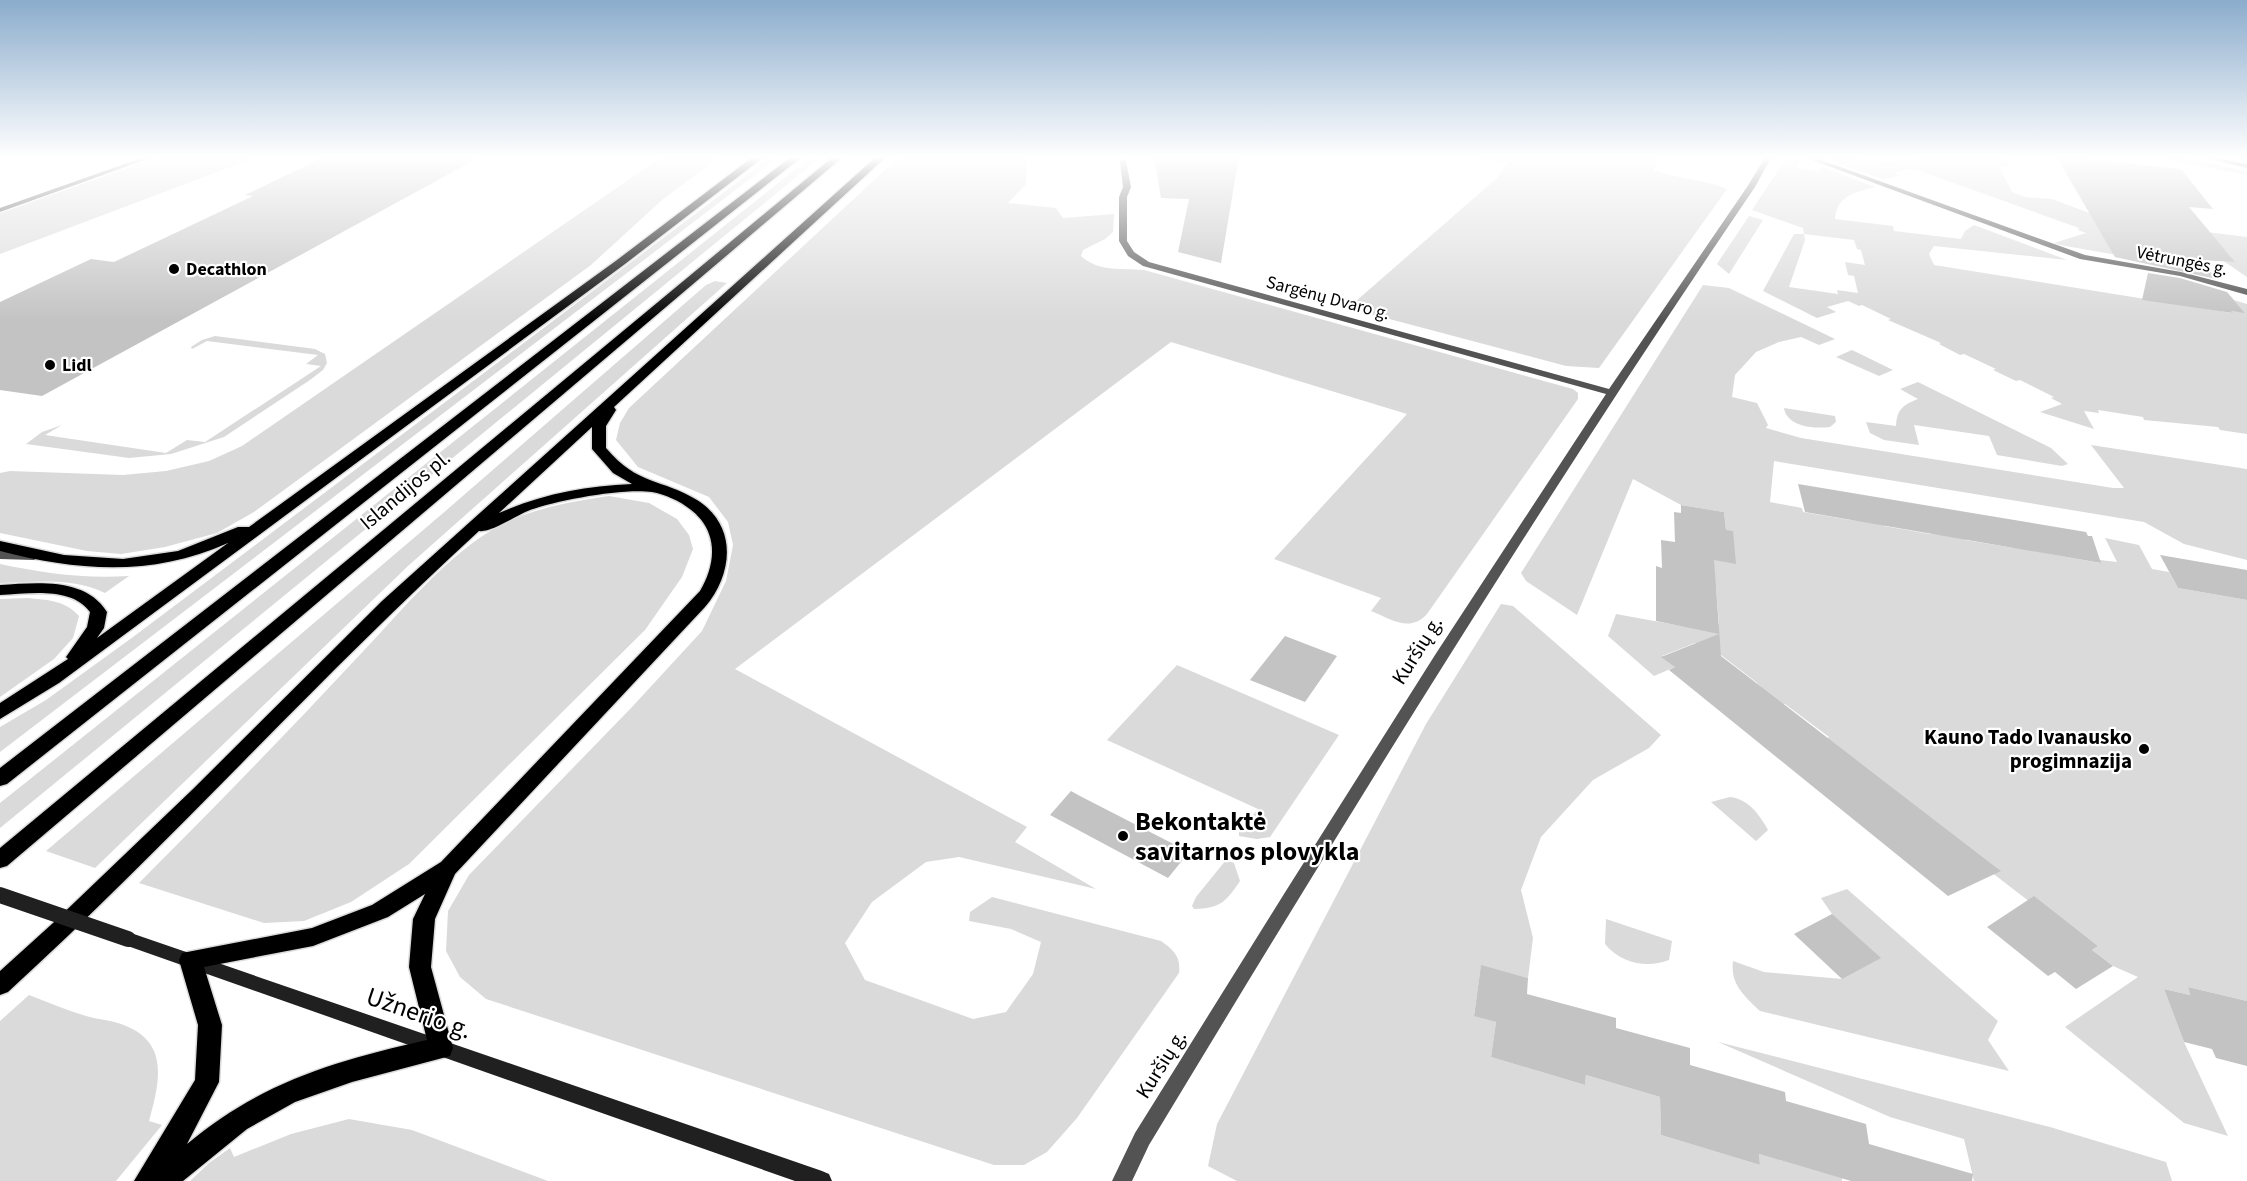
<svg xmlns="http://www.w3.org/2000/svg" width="2247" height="1181" font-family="'Source Sans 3',sans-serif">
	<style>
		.green { fill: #dadada; fill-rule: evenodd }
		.building { fill: #c3c3c3 }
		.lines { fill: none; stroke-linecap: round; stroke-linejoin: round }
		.trunk-casing { stroke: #dbdbdb; stroke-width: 3 }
		.minor { fill: #535353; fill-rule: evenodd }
		.secondary { fill: #202020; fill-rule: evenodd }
		.trunk { fill: #000; fill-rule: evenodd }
		.secondary-bridge { stroke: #202020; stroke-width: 16 }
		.poi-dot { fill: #000; stroke: #fff; stroke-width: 2 }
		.labels { text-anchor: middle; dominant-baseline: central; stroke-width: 4.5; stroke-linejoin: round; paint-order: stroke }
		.far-street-label { font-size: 18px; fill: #000; stroke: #fff }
		.far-poi-label { font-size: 18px; font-weight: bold; fill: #000; stroke: #fff; text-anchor: start }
		.street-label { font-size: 21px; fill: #000; stroke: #fff }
		.poi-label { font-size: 21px; font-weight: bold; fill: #000; stroke: #fff; text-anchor: end }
		.near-poi-label { font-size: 26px; font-weight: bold; fill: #000; stroke: #fff; text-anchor: start }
		.near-street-label { font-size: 26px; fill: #000; stroke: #fff }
	</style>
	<rect width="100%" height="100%" fill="#fff"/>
	<!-- green -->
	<g class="green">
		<polygon points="162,156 259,156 0,254 0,213"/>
		<polygon points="663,156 721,156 662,200 591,265 254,512 217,533 165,547 121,554 87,551 0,533 0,473 10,471 123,475 166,471 209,461 242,446"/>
		<polygon points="772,156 780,156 0,752 0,727 46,700 133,637"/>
		<polygon points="812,156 822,156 0,828 0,803"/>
		<path d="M 900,156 L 1027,156 L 1026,184 L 1008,203 L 1056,208 L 1063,218 L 1114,214 L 1113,232 L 1105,239 L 1083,250 L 1081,256 C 1098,272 1122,268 1144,270 L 1573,389 L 1578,393 L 1578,399 L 1427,614 C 1410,633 1391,619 1371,611 L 1381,598 L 1274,559 L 1407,414 L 1171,342 L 735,669 L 1027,827 L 1015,842 L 1096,889 L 959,857 L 926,862 L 872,902 L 845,943 L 865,980 L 973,1019 L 1006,1012 L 1033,974 L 1041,942 L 1011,929 L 969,921 L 970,912 L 992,897 L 1161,941 C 1174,950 1181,957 1179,973 L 1077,1118 L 1047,1152 L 1024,1165 L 994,1165 L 486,999 L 460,977 L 446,951 L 448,911 L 469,875 L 632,707 L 702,631 L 726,581 L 733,545 L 728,522 L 709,497 L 638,467 L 616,440 L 620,423 L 629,408 Z"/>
		<path d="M 1449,156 L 1661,156 L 1653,170 C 1677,179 1704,179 1727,189 L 1599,368 L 1566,366 L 1348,308 L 1497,178 L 1507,163 Z"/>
		<polygon points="1817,156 1861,156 1861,159 1900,163 1900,160 1917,162 1915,156 2004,156 2009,167 1999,166 2012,192 2025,197 2052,199 2108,220 2247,237 2247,277 2222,260 2234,262 2226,251 2117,255 2060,245 2054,243 2086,233 2078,230 2079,228 1920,171 1909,169 1893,173 1901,176 1883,179"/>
		<polygon points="2150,156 2176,156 2247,171 2247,175"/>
		<path d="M 1785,160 L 1801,160 L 1797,168 L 1819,172 L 1822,167 L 1875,187 C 1856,192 1837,195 1835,219 L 1893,226 L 1894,231 L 1961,239 L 1965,231 L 1974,225 L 2067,260 L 1934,246 L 1929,254 L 1934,265 L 2232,313 L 2231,311 L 2244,312 L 2234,300 L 2247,304 L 2247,434 L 2220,430 L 2218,427 L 2144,420 L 2143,417 L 2098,410 L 2099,413 L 2084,411 L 2094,429 L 2040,412 L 2062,404 L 2051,398 L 2054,397 L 2020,380 L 2016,381 L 1993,370 L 1996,369 L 1964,354 L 1960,355 L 1939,344 L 1941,343 L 1888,320 L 1891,319 L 1862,305 L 1859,306 L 1848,301 L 1827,307 L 1836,312 L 1817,318 L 1763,291 L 1794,234 L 1804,234 L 1803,228 L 1752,210 ZM 1804,234 L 1854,240 L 1857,249 L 1861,250 L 1865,265 L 1845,262 L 1848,275 L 1854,276 L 1858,293 L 1837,290 L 1838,294 L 1789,287 L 1805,240 Z"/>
		<polygon points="1749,216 1763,220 1729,274 1717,264"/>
		<polygon points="715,281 727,283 408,566 95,868 46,851 442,514 706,285"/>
		<polygon points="1703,285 1729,288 1835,339 1819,345 1801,337 1779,342 1756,352 1735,375 1732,397 1757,403 1768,425 1766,428 1801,438 2113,488 2124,488 2091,445 2247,469 2247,560 2184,544 2144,522 1774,461 1770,502 1802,508 1803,512 1850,520 1883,522 1884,526 1930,534 1964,536 1965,540 2014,548 2048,550 2050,554 2100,563 2100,560 2117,562 2105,538 2139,545 2152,569 2169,572 2178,588 2247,600 2247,1001 2188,987 2190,995 2164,989 2184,1042 2228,1136 2184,1123 2065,1027 2138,977 2113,966 2092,950 2098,946 2037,899 2030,902 1991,872 1997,868 1860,763 1823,741 1829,737 1785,704 1779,706 1756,682 1716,651 1709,654 1695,643 1662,656 1675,667 1654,676 1608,636 1616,614 1687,627 1687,619 1719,624 1716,588 1709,587 1707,559 1726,530 1724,512 1681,505 1633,479 1577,615 1526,581 1521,573"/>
		<polygon points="215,336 315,349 325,354 327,363 323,370 310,380 224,437 171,454 129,458 26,444 42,432 62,425 45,435 166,453 187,440 205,442 321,366 306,364 318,355 207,341 192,349 191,347 202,340"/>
		<polygon points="1852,350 1893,370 1879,376 1836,357"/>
		<path d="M 1918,382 L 2051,448 L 2068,464 L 2062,466 L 1997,455 L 1989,436 L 1914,425 L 1919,445 L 1884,440 L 1870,433 L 1866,422 L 1896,426 C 1897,409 1903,405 1918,399 L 1900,389 Z"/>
		<path d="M 1784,408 L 1835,416 L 1836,422 L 1830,427 C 1814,429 1787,427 1784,408 Z"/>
		<path d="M 609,496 L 649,503 L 677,519 L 689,535 L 693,549 L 682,577 L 645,630 L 409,864 L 351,902 L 304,921 L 264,923 L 139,883 C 212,810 284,736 354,661 C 396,618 440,561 492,530 C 528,509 568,502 609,496 Z"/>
		<path d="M 0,564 C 43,573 84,579 129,576 L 105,593 C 72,577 36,582 0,583 Z"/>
		<path d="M 27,598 C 47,600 65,600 79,616 L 73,638 L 54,659 L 0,697 L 0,599 Z"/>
		<polygon points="1501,604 1513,606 1661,735 1649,748 1593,780 1541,837 1521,890 1533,938 1528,978 1481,966 1474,1015 1496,1022 1491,1057 1585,1085 1586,1075 1660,1097 1661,1135 1760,1165 1759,1154 1842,1178 1842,1181 1237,1181 1208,1166 1217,1124 1426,724"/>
		<polygon points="1177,665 1339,735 1270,837 1257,839 1239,836 1239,832 1258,809 1107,740"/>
		<path d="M 1730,797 C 1748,799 1759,814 1768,830 L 1756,841 L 1711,802 Z"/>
		<path d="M 1226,860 L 1234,863 L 1240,881 C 1225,903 1220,908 1194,909 L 1192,906 L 1196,897 Z"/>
		<path d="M 1847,889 L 1998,1021 L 1988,1040 L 2009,1071 L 1760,1011 C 1744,996 1730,984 1733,961 L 1764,972 L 1842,979 L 1832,914 L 1821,898 Z"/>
		<path d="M 1606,919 L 1672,941 L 1669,960 C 1646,969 1621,963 1605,944 Z"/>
		<path d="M 29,995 C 48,1002 66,1010 86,1016 C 99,1020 113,1020 126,1026 C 170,1044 159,1084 149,1121 L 162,1125 L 116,1181 L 0,1181 L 0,1021 Z"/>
		<polygon points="1718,1042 2050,1127 2166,1162 2172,1181 1974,1181 1964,1139 1890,1117"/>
		<polygon points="349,1119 412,1130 548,1181 190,1181 209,1163 230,1148 234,1157 291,1134"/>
	</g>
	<!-- building -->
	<g class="building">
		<polygon points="326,156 482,156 42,396 0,390 0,302 91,259 114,262 253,196 245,195"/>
		<polygon points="1154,156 1239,156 1221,263 1178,252 1189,199 1161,198"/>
		<polygon points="2056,156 2181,169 2213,209 2189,207 2235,262 2201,260 2216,279 2115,257"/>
		<polygon points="2148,273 2180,278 2227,292 2245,313 2231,311 2233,313 2142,300"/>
		<polygon points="1798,484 2086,532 2088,536 2092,536 2101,563 1805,512"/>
		<polygon points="1681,505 1724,512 1726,530 1733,531 1736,564 1714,560 1721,656 2001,871 1948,896 1669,670 1675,667 1661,657 1719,634 1656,621 1656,566 1662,568 1661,540 1675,542 1674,512 1681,513"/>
		<polygon points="2160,555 2247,570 2247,600 2178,588"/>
		<polygon points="1285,636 1337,656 1305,702 1250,680"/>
		<polygon points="1071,791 1080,796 1189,852 1168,878 1050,815"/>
		<polygon points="2034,896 2098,946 2092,950 2113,966 2076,989 2055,972 2048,976 1987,927"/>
		<polygon points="1832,914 1881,958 1842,979 1794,934"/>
		<polygon points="1481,965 1528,978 1527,994 1616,1018 1616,1028 1690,1048 1690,1065 1785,1092 1786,1101 1866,1124 1869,1144 1973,1174 1972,1181 1851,1181 1759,1154 1760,1165 1661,1135 1660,1097 1586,1075 1585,1085 1491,1057 1496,1022 1474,1016"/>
		<polygon points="2188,987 2247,1001 2247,1066 2216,1058 2212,1049 2184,1042 2164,989 2190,995"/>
	</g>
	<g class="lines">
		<defs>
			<g id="trunk">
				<path d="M 754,156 L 765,156 L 625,264 L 59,683 L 0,719 L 0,703 L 68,659 L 66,657 L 87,627 L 90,612 C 71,586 28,594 0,595 L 0,585 C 37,583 85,577 107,612 L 104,628 L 97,638 L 228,543 C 153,577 77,571 0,551 L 0,541 L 64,555 L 123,559 L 178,551 L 238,527 L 249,527 L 617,260 Z"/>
				<polygon points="792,156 803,156 7,784 0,786 0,768"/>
				<polygon points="834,156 844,156 7,866 0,868 0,848"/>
				<path d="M 877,156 L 887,156 L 614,407 L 616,410 L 606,426 L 606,448 C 638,486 661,478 697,500 C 738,526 733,574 705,607 L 455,874 L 435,919 L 431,967 L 453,1048 L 450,1056 L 352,1082 L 295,1102 L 247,1129 L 183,1181 L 134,1181 L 195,1080 L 198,1025 L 179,960 L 182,953 L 312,928 L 372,905 L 441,862 L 700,591 C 710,574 716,553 709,534 C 702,512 674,496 652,492 C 623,488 558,500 530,510 C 517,515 491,533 479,531 C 317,679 170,844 8,992 L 0,995 L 0,971 L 53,923 L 193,789 L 382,601 ZM 592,427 L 592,449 L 613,473 L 632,484 C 585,486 542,494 499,513 ZM 425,894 L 413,919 L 409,967 L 427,1040 C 335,1061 261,1082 187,1144 L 219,1082 L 222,1025 L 204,967 L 313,946 L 388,917 Z"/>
			</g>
		</defs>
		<!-- trunk casing -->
		<use href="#trunk" class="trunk-casing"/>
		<!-- minor -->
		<g class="minor">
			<polygon points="147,156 156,156 0,212 0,208"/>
			<path d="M 1766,156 L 1772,156 L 1755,187 C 1542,500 1344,822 1149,1145 L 1132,1181 L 1112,1181 L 1135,1133 L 1284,894 L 1435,655 L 1606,394 L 1143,266 L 1128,256 L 1119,241 L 1119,197 L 1123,187 L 1120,161 L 1123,159 L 1126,161 L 1131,187 L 1127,197 L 1127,241 L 1134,252 L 1149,262 L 1609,389 L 1747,187 Z"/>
			<polygon points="1801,156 1810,156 2085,255 2181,272 2247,289 2247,295 2180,276 2080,259"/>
			<polygon points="2196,156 2208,156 2247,164 2247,168"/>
			<polygon points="0,551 34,552 40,556 34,560 0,559"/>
		</g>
		<!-- secondary -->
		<polygon class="secondary" points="128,932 822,1171 829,1174 832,1181 795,1181 122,944 120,939 122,934"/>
		<!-- trunk -->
		<use href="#trunk" class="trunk"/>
		<!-- secondary-bridge -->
		<polyline class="secondary-bridge" points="0,895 128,939"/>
	</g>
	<!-- sky -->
	<linearGradient id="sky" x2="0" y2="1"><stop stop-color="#8baccc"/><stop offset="0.49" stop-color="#fff"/><stop offset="1" stop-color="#fff" stop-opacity="0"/></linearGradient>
	<rect width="2247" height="321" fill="url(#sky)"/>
	<!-- markers -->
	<g class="poi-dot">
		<circle cx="174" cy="269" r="6"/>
		<circle cx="50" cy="365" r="6"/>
		<circle cx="2144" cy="749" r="6"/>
		<circle cx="1123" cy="836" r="6"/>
	</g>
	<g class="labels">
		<!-- far-street labels -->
		<g class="far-street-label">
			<text transform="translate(2182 261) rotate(11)">Vėtrungės g.</text>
			<text transform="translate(1328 298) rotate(15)">Sargėnų Dvaro g.</text>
		</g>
		<!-- far-poi labels -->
		<g class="far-poi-label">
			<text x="186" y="269">Decathlon</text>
			<text x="62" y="365">Lidl</text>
		</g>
		<!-- street labels -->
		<g class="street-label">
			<text transform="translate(405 490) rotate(-40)">Islandijos pl.</text>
			<text transform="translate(1417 650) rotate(-58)">Kuršių g.</text>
			<text transform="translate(1161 1064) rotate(-58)">Kuršių g.</text>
		</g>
		<!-- poi labels -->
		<g class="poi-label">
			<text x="2132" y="737">Kauno Tado Ivanausko<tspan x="2132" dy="24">progimnazija</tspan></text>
		</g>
		<!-- near-poi labels -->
		<g class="near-poi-label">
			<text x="1135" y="821">Bekontaktė<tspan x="1135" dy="30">savitarnos plovykla</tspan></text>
		</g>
		<!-- near-street labels -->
		<g class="near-street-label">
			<text transform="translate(419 1013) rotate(19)">Užnerio g.</text>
		</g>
	</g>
</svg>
